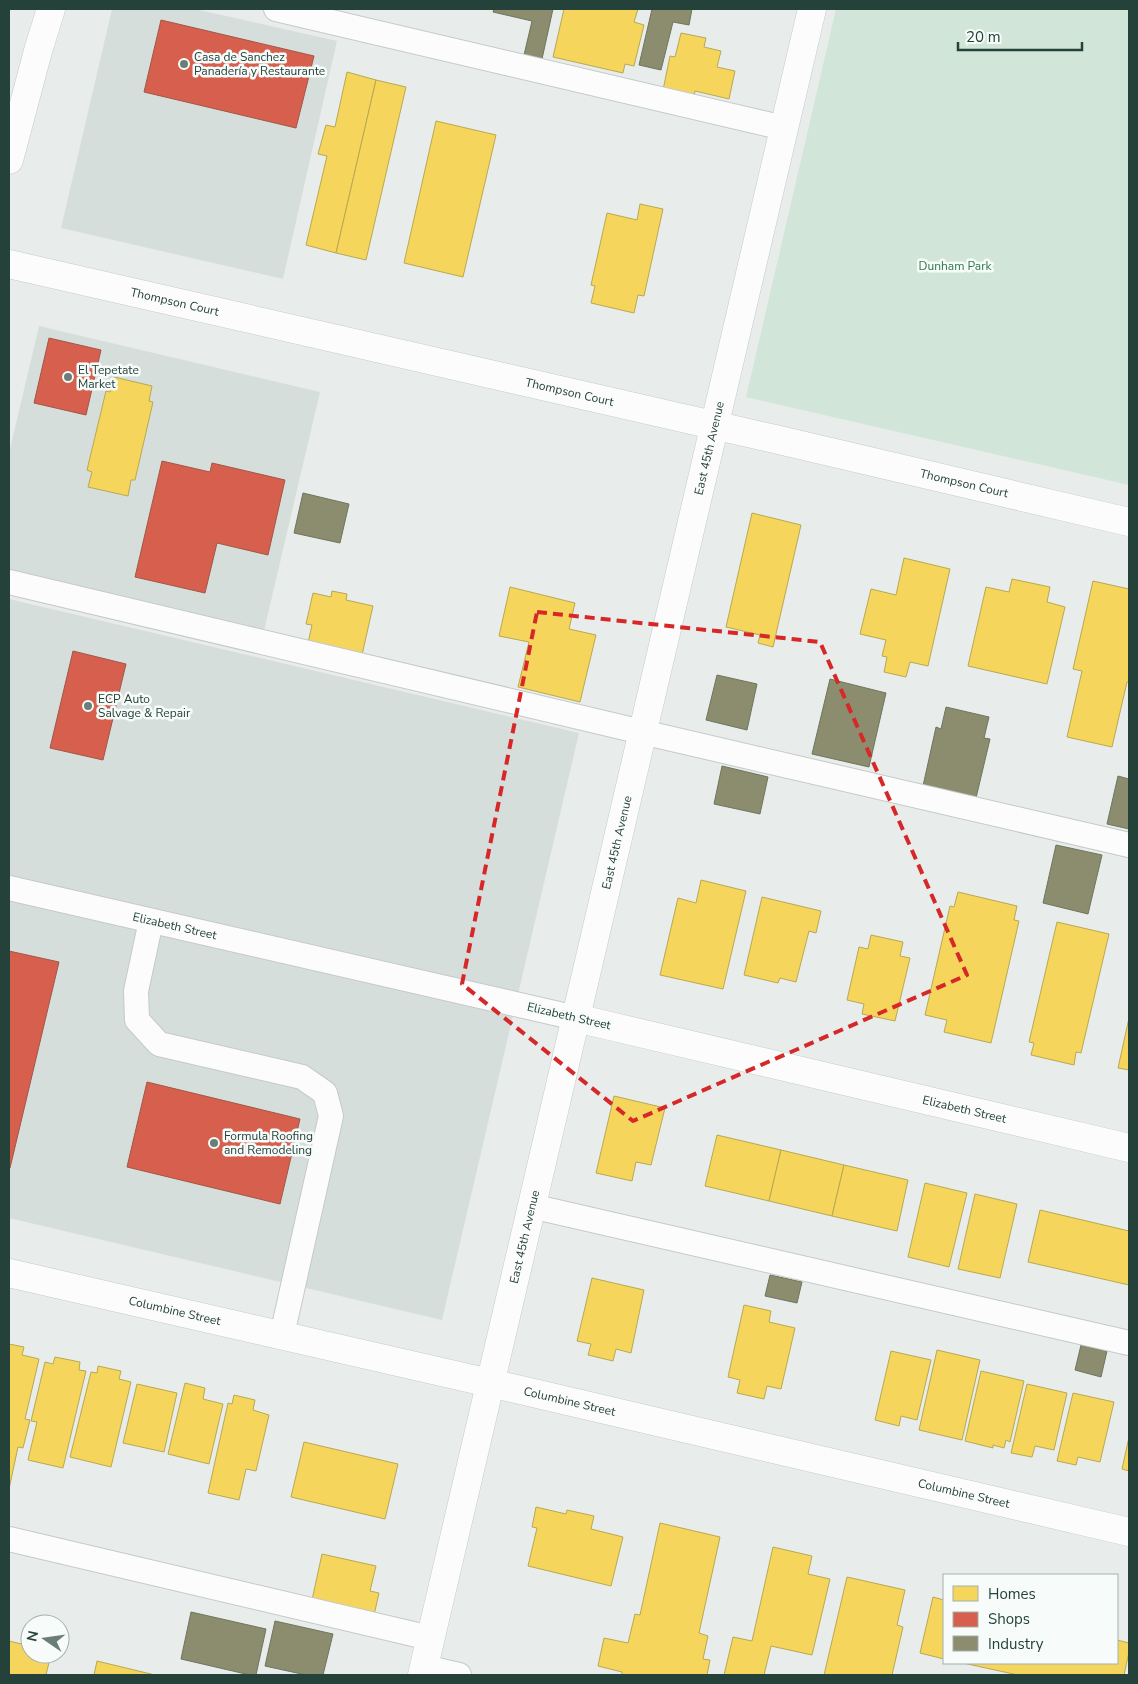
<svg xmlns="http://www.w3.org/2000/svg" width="1138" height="1684" font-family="'Nunito Sans',sans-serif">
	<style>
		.built { fill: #d6dedb }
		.green { fill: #d1e6d8 }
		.homes { fill: #f6d55c; stroke: #b7a952 }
		.shops { fill: #d6604d; stroke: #a15747 }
		.industry { fill: #8c8c6e; stroke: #6d765e }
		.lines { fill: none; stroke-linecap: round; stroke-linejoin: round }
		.service-casing { stroke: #c5cac8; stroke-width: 26 }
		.minor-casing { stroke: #c5cac8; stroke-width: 29 }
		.secondary-casing { stroke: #c3cbc8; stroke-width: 29 }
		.service { stroke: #fcfcfc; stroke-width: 24 }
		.minor { stroke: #fcfcfc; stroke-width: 28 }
		.secondary { stroke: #fcfcfc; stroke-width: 28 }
		.marked { fill: none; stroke: #d62828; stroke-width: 4; stroke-dasharray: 10 6; stroke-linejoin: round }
		.poi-dot { fill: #697e78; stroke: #f7fbf9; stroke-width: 2 }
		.labels { text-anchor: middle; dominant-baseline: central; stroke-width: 5; stroke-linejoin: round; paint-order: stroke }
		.poi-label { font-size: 12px; fill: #24423a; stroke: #f7fbf9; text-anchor: start }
		.park-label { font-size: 12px; fill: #2d7a4b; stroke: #f7fbf9 }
		.street-label { font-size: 12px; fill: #24423a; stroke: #f7fbf9 }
	</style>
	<rect width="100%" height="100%" fill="#e8edeb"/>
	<!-- built -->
	<g class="built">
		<polygon points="112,9 195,9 337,41 283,279 61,228"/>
		<polygon points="39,326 320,392 263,635 9,575 9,453"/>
		<polygon points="9,599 579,733 442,1320 9,1218"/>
	</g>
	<!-- green -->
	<polygon class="green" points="836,9 1129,9 1129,485 746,397"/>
	<!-- homes -->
	<g class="homes">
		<polygon points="564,9 638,9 634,22 644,25 634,66 625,64 623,73 553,57"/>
		<polygon points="681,33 706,38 704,47 721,51 717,67 735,71 729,99 695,91 694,97 663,90 670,56 675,57"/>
		<polygon points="347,72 376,80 336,253 306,245 327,156 318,154 326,125 335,127"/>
		<polygon points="376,80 406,87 366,260 336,253"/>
		<polygon points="436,121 496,135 463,277 404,263"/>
		<polygon points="640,204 663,209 644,296 638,295 634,313 591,303 595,286 591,285 607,213 637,220"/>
		<polygon points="114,377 152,386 149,401 153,402 135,480 131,480 128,496 88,487 92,472 87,470 106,391 110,392"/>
		<polygon points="752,513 801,525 773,647 758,643 760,635 726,627"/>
		<polygon points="904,558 950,569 928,666 910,662 906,677 884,672 887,657 882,656 886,640 860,634 871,589 896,595"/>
		<polygon points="1012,579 1050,587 1047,602 1065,607 1047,684 968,666 986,587 1009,592"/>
		<polygon points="1093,581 1129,589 1129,682 1127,682 1112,747 1067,737 1082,671 1073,669"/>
		<polygon points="510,587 575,603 569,629 596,635 580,702 518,687 529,642 499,636"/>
		<polygon points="332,591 347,594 346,600 373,606 362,655 308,643 312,625 306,624 313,593 331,597"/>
		<polygon points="701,880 746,891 723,989 660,975 678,898 696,903"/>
		<polygon points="958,892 1017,906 1014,920 1019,921 991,1043 944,1032 947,1020 925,1015 950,906 954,907"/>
		<polygon points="762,897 821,911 816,933 809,931 796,982 780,978 778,983 744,975"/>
		<polygon points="1057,922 1109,934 1081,1053 1076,1052 1074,1065 1031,1055 1034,1043 1029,1042"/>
		<polygon points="871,935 903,942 900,956 910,958 895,1021 862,1014 864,1004 847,1000 859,947 868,949"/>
		<polygon points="1129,1018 1129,1070 1118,1068"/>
		<polygon points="614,1096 665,1108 651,1165 636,1162 632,1181 596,1173"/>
		<polygon points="717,1135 781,1150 769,1201 705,1186"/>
		<polygon points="781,1150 844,1165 832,1216 769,1201"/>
		<polygon points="844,1165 908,1180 897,1231 832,1216"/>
		<polygon points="925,1183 967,1193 949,1267 908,1257"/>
		<polygon points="975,1194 1017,1204 1000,1278 958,1269"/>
		<polygon points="1040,1210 1129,1231 1129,1285 1028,1262"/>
		<polygon points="592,1278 644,1290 631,1353 616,1349 613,1361 588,1355 591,1344 577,1341"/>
		<polygon points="744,1305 771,1311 769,1322 795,1328 781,1389 767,1386 764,1399 737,1393 740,1380 728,1377"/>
		<polygon points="9,1344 24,1347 22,1355 39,1359 25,1419 30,1420 23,1448 18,1447 9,1489"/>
		<polygon points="937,1350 980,1360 962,1440 919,1430"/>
		<polygon points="891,1351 931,1360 917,1420 901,1416 899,1426 875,1420"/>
		<polygon points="55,1357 80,1362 79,1370 86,1371 63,1468 28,1460 37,1422 31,1421 45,1362 53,1364"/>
		<polygon points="98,1366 121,1371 119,1379 131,1382 111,1467 70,1457 91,1372 97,1373"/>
		<polygon points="981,1371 1024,1381 1010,1442 1006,1440 1004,1448 993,1445 993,1448 965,1441"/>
		<polygon points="185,1383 205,1388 203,1399 223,1404 209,1464 168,1454"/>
		<polygon points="137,1384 177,1393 164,1452 123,1443"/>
		<polygon points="1027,1384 1067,1393 1054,1450 1035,1446 1032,1457 1011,1453"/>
		<polygon points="1073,1393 1114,1402 1100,1462 1078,1457 1076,1465 1057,1461"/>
		<polygon points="234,1395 255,1400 253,1410 269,1415 256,1471 246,1469 239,1500 208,1493 228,1403 232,1404"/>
		<polygon points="1129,1437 1129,1471 1122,1469"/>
		<polygon points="304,1442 398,1464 385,1519 291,1497"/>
		<polygon points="536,1507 566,1514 567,1510 594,1516 591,1529 623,1537 611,1586 528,1566 537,1528 532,1527"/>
		<polygon points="660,1523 720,1537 699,1633 708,1636 703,1659 710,1660 707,1675 622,1675 622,1672 598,1666 604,1638 628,1643 635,1614 640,1615"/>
		<polygon points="773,1547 812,1556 808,1574 830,1579 812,1655 771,1646 764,1675 724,1675 733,1637 752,1641"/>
		<polygon points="322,1554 376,1566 370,1591 379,1593 374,1615 312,1600"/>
		<polygon points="847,1577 905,1590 897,1625 903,1627 892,1675 824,1675"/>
		<polygon points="933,1597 944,1600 944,1659 920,1653"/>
		<polygon points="1117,1640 1129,1643 1129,1652 1124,1675 1018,1675 963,1663 1117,1663"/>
		<polygon points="9,1641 30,1646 30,1654 51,1654 46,1675 9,1675"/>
		<polygon points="97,1661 155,1675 94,1675"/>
	</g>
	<!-- shops -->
	<g class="shops">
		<polygon points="161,20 314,56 296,128 144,92"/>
		<polygon points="49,338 101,350 86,415 34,403"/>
		<polygon points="162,461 210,472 212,463 285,480 268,555 217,543 205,593 135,577"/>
		<polygon points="73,651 126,664 103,760 50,748"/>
		<polygon points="9,951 59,962 10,1168 9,1168"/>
		<polygon points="147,1082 300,1119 280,1204 127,1167"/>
	</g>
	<!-- industry -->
	<g class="industry">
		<polygon points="494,9 553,9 542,59 524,55 532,21 493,12"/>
		<polygon points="652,9 692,9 689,25 673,22 661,70 639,65"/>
		<polygon points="303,493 349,504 340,543 294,533"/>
		<polygon points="717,675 757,684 747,730 706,720"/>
		<polygon points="830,679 886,693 869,767 812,754"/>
		<polygon points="946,707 989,717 984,738 990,739 976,798 923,786 936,727 941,729"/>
		<polygon points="722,766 768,777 760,814 714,804"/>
		<polygon points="1118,776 1129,779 1129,829 1107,824"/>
		<polygon points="1056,845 1102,855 1088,914 1043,903"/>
		<polygon points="770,1275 802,1282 797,1303 765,1296"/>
		<polygon points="1081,1345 1107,1351 1101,1377 1075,1370"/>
		<polygon points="191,1612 266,1629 256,1675 250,1675 181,1659"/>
		<polygon points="275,1621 333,1634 323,1675 306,1675 265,1666"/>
	</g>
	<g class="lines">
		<defs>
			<g id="service">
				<polyline points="276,9 784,128"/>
				<polyline points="9,582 642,732 1129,845"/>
				<path id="s1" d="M 9,888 L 576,1018"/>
				<polyline points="151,921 136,991 137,1020 159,1044 302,1077 325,1093 331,1116 282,1335"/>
				<polyline points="531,1206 1129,1343"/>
				<polyline points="9,1539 430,1638"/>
				<polyline points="424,1667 459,1675"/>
			</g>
			<g id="minor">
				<path id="s2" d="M 9,264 L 779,440 L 1129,522"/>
				<path id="s3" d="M 576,1018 L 1129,1148"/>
				<path id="s4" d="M 9,1273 L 542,1395 L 1129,1532"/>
				<path id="s5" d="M 422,1675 L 812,9"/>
			</g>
			<polyline id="secondary" points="9,160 38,51 51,9"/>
		</defs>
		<!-- service casing -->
		<use href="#service" class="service-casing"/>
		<!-- minor casing -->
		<use href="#minor" class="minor-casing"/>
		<!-- secondary casing -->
		<use href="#secondary" class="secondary-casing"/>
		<!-- service -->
		<use href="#service" class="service"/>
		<!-- minor -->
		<use href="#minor" class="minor"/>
		<!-- secondary -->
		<use href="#secondary" class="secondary"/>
	</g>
	<!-- marked area -->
	<path class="marked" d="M 537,612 L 820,642 L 967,975 L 633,1121 L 462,984 Z"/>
	<!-- markers -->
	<g class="poi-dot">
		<circle cx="184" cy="64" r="5"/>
		<circle cx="68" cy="377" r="5"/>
		<circle cx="88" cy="706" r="5"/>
		<circle cx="214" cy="1143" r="5"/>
	</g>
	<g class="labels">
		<!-- poi labels -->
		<g class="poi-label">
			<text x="194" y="57">Casa de Sanchez<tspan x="194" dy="14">Panadería y Restaurante</tspan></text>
			<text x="78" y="370">El Tepetate<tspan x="78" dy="14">Market</tspan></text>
			<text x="98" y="699">ECP Auto<tspan x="98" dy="14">Salvage &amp; Repair</tspan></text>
			<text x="224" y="1136">Formula Roofing<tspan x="224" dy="14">and Remodeling</tspan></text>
		</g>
		<!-- park labels -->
		<g class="park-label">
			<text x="955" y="266">Dunham Park</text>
		</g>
		<!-- street labels -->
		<g class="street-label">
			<text stroke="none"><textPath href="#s2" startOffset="170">Thompson Court</textPath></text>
			<text stroke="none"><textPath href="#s2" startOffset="575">Thompson Court</textPath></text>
			<text stroke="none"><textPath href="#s5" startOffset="1260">East 45th Avenue</textPath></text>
			<text stroke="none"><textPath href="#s2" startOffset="980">Thompson Court</textPath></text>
			<text stroke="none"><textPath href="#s5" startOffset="855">East 45th Avenue</textPath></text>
			<text stroke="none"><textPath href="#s1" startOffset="170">Elizabeth Street</textPath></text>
			<text transform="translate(569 1016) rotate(13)">Elizabeth Street</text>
			<text stroke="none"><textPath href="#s3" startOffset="399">Elizabeth Street</textPath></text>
			<text stroke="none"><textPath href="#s5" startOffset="450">East 45th Avenue</textPath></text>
			<text stroke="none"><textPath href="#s4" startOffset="170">Columbine Street</textPath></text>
			<text stroke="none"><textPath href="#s4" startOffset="575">Columbine Street</textPath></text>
			<text stroke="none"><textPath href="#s4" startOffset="980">Columbine Street</textPath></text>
		</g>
	</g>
	<!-- border -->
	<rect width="1138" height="1684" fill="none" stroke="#24423a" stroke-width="20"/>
	<!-- legend -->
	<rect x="943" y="1574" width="175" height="90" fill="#f7fbf9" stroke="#a3b1ad"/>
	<rect x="953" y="1586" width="25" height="15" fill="#f6d55c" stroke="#a3b1ad"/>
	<text x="988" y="1599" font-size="15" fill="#24423a">Homes</text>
	<rect x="953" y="1612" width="25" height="15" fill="#d6604d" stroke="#a3b1ad"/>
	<text x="988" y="1624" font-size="15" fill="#24423a">Shops</text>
	<rect x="953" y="1636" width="25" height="15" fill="#8c8c6e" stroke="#a3b1ad"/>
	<text x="988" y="1649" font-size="15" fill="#24423a">Industry</text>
	<!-- north arrow -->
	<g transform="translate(45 1639) rotate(283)"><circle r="24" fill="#f7fbf9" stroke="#a3b1ad"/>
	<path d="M0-4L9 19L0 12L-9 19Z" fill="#697e78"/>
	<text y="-8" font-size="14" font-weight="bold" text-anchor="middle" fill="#24423a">N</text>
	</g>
	<!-- scale -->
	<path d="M958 42v8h124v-8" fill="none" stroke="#24423a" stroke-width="2.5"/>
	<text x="966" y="42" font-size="15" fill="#24423a" stroke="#f7fbf9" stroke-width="4" paint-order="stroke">20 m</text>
</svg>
